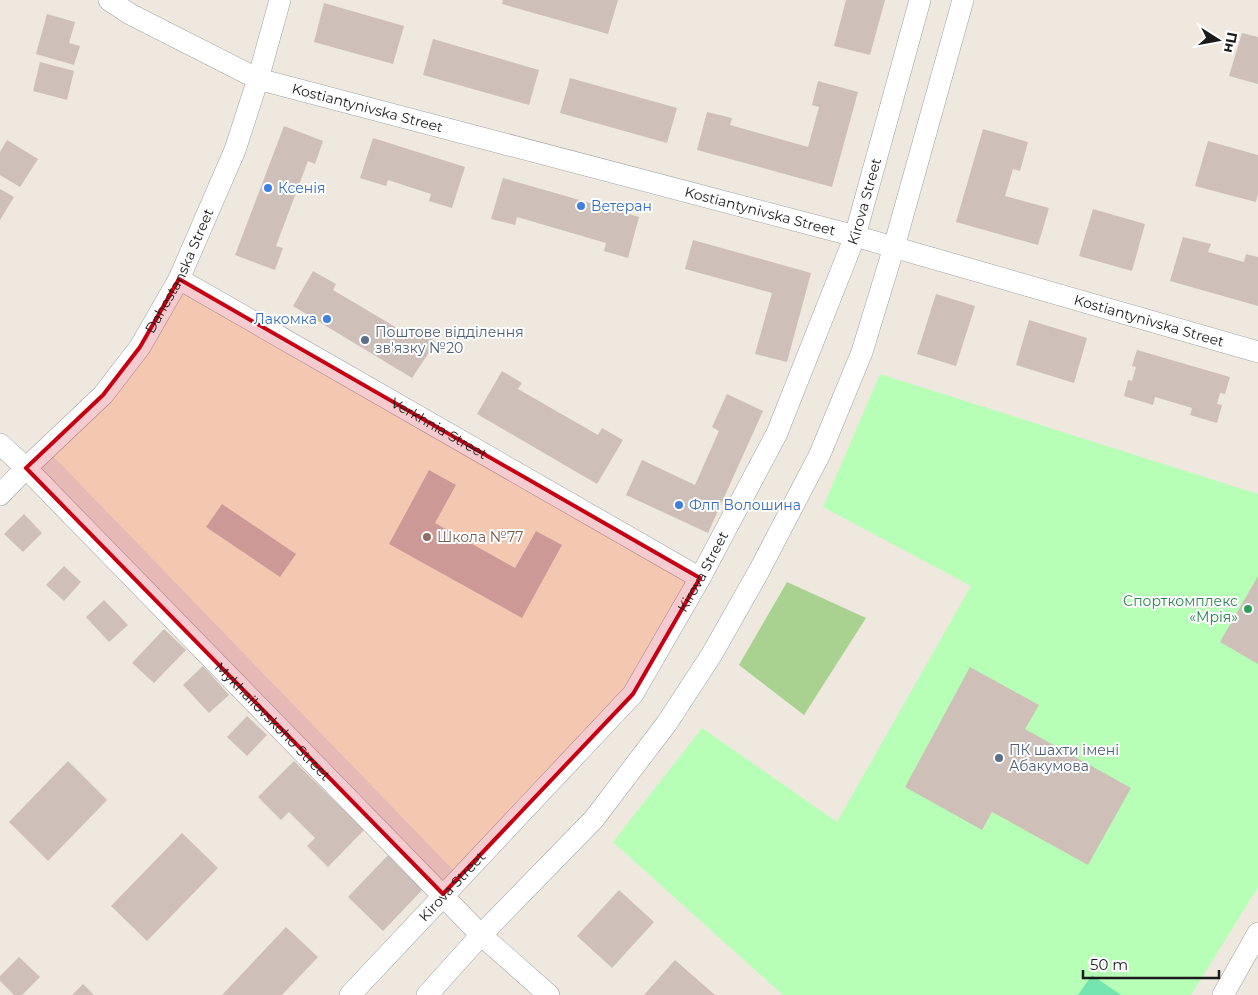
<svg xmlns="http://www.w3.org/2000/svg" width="1258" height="995" font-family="Montserrat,sans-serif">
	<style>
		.education { fill: #fffbd7 }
		.forest { fill: #a9d190 }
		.park { fill: #b7feb6 }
		.pitch { fill: #75e5af }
		.building { fill: #cec0b8 }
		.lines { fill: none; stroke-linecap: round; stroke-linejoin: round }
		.minor-casing { stroke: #a2a2a2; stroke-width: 22 }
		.minor { stroke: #fff; stroke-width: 21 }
		.marked { fill: #c60012; fill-opacity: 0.2; stroke: #c60012; stroke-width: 4; stroke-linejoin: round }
		.shop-dot { fill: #3f7fe0; stroke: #fff; stroke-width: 2 }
		.service-dot { fill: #5c6f8a; stroke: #fff; stroke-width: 2 }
		.education-dot { fill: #8d6e63; stroke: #fff; stroke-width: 2 }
		.leisure-dot { fill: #2e9e5b; stroke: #fff; stroke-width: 2 }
		.labels { text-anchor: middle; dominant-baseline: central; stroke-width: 4; stroke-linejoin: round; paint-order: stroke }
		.street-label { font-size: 14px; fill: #1b1b1b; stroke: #fff }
		.shop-label { font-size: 14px; fill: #366cbe; stroke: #fff; text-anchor: start }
		.service-label { font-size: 14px; fill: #4e5e75; stroke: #fff; text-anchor: start }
		.education-label { font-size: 14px; fill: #785e54; stroke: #fff; text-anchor: start }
		.leisure-label { font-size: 14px; fill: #27864d; stroke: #fff; text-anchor: end }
	</style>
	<rect width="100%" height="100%" fill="#eee8df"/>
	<!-- education -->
	<polygon class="education" points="180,289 687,582 625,687 457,874 54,457 128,381"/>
	<!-- forest -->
	<polygon class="forest" points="787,582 866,618 804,715 739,665"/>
	<!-- park -->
	<polygon class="park" points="880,374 1258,494 1258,887 1191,995 783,995 613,842 702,728 837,822 971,586 823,507"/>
	<!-- pitch -->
	<polygon class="pitch" points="1092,975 1121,995 1078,995"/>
	<!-- building -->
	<g class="building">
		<polygon points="503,0 618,0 608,34 502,4"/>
		<polygon points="846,0 885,0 870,55 834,46"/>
		<polygon points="324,3 404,26 393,64 314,42"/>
		<polygon points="47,14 75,22 69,43 80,46 74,65 36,54"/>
		<polygon points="1242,33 1258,37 1258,84 1229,76"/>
		<polygon points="433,39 539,70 529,105 423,75"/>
		<polygon points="40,62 74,71 67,100 33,91"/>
		<polygon points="570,78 677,108 667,143 560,113"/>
		<polygon points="818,81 858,92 832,187 697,150 707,112 732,118 730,125 808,147 819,107 812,105"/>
		<polygon points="284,126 323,141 315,164 308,161 276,246 283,248 275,270 235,255"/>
		<polygon points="983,129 1028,142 1020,171 1013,169 1005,196 1049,208 1038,245 956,222"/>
		<polygon points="373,138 465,167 452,208 429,201 431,194 388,180 386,186 360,178"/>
		<polygon points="7,140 38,159 20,187 0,175 0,152"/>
		<polygon points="1208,141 1258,155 1258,194 1256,202 1195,186"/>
		<polygon points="503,178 639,217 628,258 604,251 606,243 517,217 515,225 491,219"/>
		<polygon points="0,189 14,197 0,220"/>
		<polygon points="1093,209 1145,224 1132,271 1079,256"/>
		<polygon points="1183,237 1211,244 1208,252 1244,262 1246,254 1258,257 1258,306 1170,281"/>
		<polygon points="693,240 811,273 787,362 755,354 772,293 685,269"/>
		<polygon points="313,271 336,284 333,290 414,338 418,330 436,342 412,378 293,306"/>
		<polygon points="936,294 975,306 956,366 917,354"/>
		<polygon points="1029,320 1087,338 1074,383 1016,365"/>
		<polygon points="1137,350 1230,377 1225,394 1220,393 1217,404 1222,405 1217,423 1190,415 1192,408 1155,397 1153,405 1124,396 1128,380 1132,381 1136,367 1132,366"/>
		<polygon points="502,371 522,383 518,389 598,435 602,428 623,440 597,484 477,414"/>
		<polygon points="727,394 763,411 708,533 626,495 642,460 695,485 719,431 712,427"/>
		<polygon points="429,470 456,485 435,523 515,568 536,531 562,545 522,618 389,544"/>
		<polygon points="222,504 296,554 280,577 206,527"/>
		<polygon points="24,514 42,533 23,552 4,534"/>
		<polygon points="64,566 81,582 64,601 46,585"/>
		<polygon points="1258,576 1258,664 1220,642"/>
		<polygon points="104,600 128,625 109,642 86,617"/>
		<polygon points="164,629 186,650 154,683 132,663"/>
		<polygon points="203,666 229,695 209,713 183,685"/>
		<polygon points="970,667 1039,705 1025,729 1131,788 1088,865 992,812 982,830 905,787"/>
		<polygon points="247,716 267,735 247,756 227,737"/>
		<polygon points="68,761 107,800 48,861 9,822"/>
		<polygon points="294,761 364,830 328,867 307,846 315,838 289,812 281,820 258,797"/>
		<polygon points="182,833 218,868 147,941 111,906"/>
		<polygon points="390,853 425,887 383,931 348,897"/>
		<polygon points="619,890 654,922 612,968 577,936"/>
		<polygon points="286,927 318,957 282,995 222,995"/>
		<polygon points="19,957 40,977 22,995 14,995 0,981 0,976"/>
		<polygon points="675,960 715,995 644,995"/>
		<polygon points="83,984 94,995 72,995"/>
	</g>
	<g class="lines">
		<defs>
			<g id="minor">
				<path id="s1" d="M 109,0 L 130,14 L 258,79 L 855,236 L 1258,352"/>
				<path id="s2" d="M 179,279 L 700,578"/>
				<path id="s3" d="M 0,444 L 26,468 L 481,935 L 549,995"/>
				<path id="s4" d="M 0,495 L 26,468 L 103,395 L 140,347 L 179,279 L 235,150 L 258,79 L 280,0"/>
				<path id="s5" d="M 350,995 L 633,694 L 700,578 L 777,433 L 855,236 L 920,0"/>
				<polyline points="427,995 481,935 594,819 667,723 712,654 759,571 820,454 862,352 894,247 963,0"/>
				<polyline points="1223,995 1258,933"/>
			</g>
		</defs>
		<!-- minor casing -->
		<use href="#minor" class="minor-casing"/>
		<!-- minor -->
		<use href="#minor" class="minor"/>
	</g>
	<!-- marked area -->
	<path class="marked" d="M 179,279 L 700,578 L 633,694 L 443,894 L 26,468 L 103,395 L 140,347 Z"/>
	<!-- markers -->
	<g class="shop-dot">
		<circle cx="268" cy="188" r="5"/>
		<circle cx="581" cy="206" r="5"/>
		<circle cx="327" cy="319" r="5"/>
		<circle cx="679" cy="505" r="5"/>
	</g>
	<g class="service-dot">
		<circle cx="365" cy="340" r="5"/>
		<circle cx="999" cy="758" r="5"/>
	</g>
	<circle class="education-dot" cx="427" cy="537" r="5"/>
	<circle class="leisure-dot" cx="1248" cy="609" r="5"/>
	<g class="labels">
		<!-- street labels -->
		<g class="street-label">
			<text stroke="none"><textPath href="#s1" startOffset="282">Kostiantynivska Street</textPath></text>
			<text stroke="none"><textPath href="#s5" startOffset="959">Kirova Street</textPath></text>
			<text stroke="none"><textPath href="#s1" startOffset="688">Kostiantynivska Street</textPath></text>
			<text stroke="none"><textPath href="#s4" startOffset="290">Dahestanska Street</textPath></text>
			<text stroke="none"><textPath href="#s1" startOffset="1092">Kostiantynivska Street</textPath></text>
			<text stroke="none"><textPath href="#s2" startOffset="300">Verkhnia Street</textPath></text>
			<text stroke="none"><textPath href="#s5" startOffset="554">Kirova Street</textPath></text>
			<text stroke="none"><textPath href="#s3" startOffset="389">Mykhailovskoho Street</textPath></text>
			<text stroke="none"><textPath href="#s5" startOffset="149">Kirova Street</textPath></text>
		</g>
		<!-- shop labels -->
		<g class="shop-label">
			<text x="278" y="188">Ксенія</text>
			<text x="591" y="206">Ветеран</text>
			<text x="317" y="319" text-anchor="end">Лакомка</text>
			<text x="689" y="505">Флп Волошина</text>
		</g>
		<!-- service labels -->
		<g class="service-label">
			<text x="375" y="332">Поштове відділення<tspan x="375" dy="16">зв'язку №20</tspan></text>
			<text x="1009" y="750">ПК шахти імені<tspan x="1009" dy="16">Абакумова</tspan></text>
		</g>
		<!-- education labels -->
		<g class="education-label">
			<text x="437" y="537">Школа №77</text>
		</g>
		<!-- leisure labels -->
		<g class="leisure-label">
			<text x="1238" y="601">Спорткомплекс<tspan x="1238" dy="16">«Мрія»</tspan></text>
		</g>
	</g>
	<!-- north arrow -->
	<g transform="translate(1218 40) rotate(101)" stroke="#ffffff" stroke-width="4" paint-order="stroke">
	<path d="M0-4L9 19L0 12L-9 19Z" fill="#1b1b1b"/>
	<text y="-8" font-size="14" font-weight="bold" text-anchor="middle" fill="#1b1b1b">Пн</text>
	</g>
	<!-- scale -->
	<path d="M1083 970v8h136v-8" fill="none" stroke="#1b1b1b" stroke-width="2.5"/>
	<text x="1090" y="970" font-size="15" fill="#1b1b1b" stroke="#ffffff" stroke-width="4" paint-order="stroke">50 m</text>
</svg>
